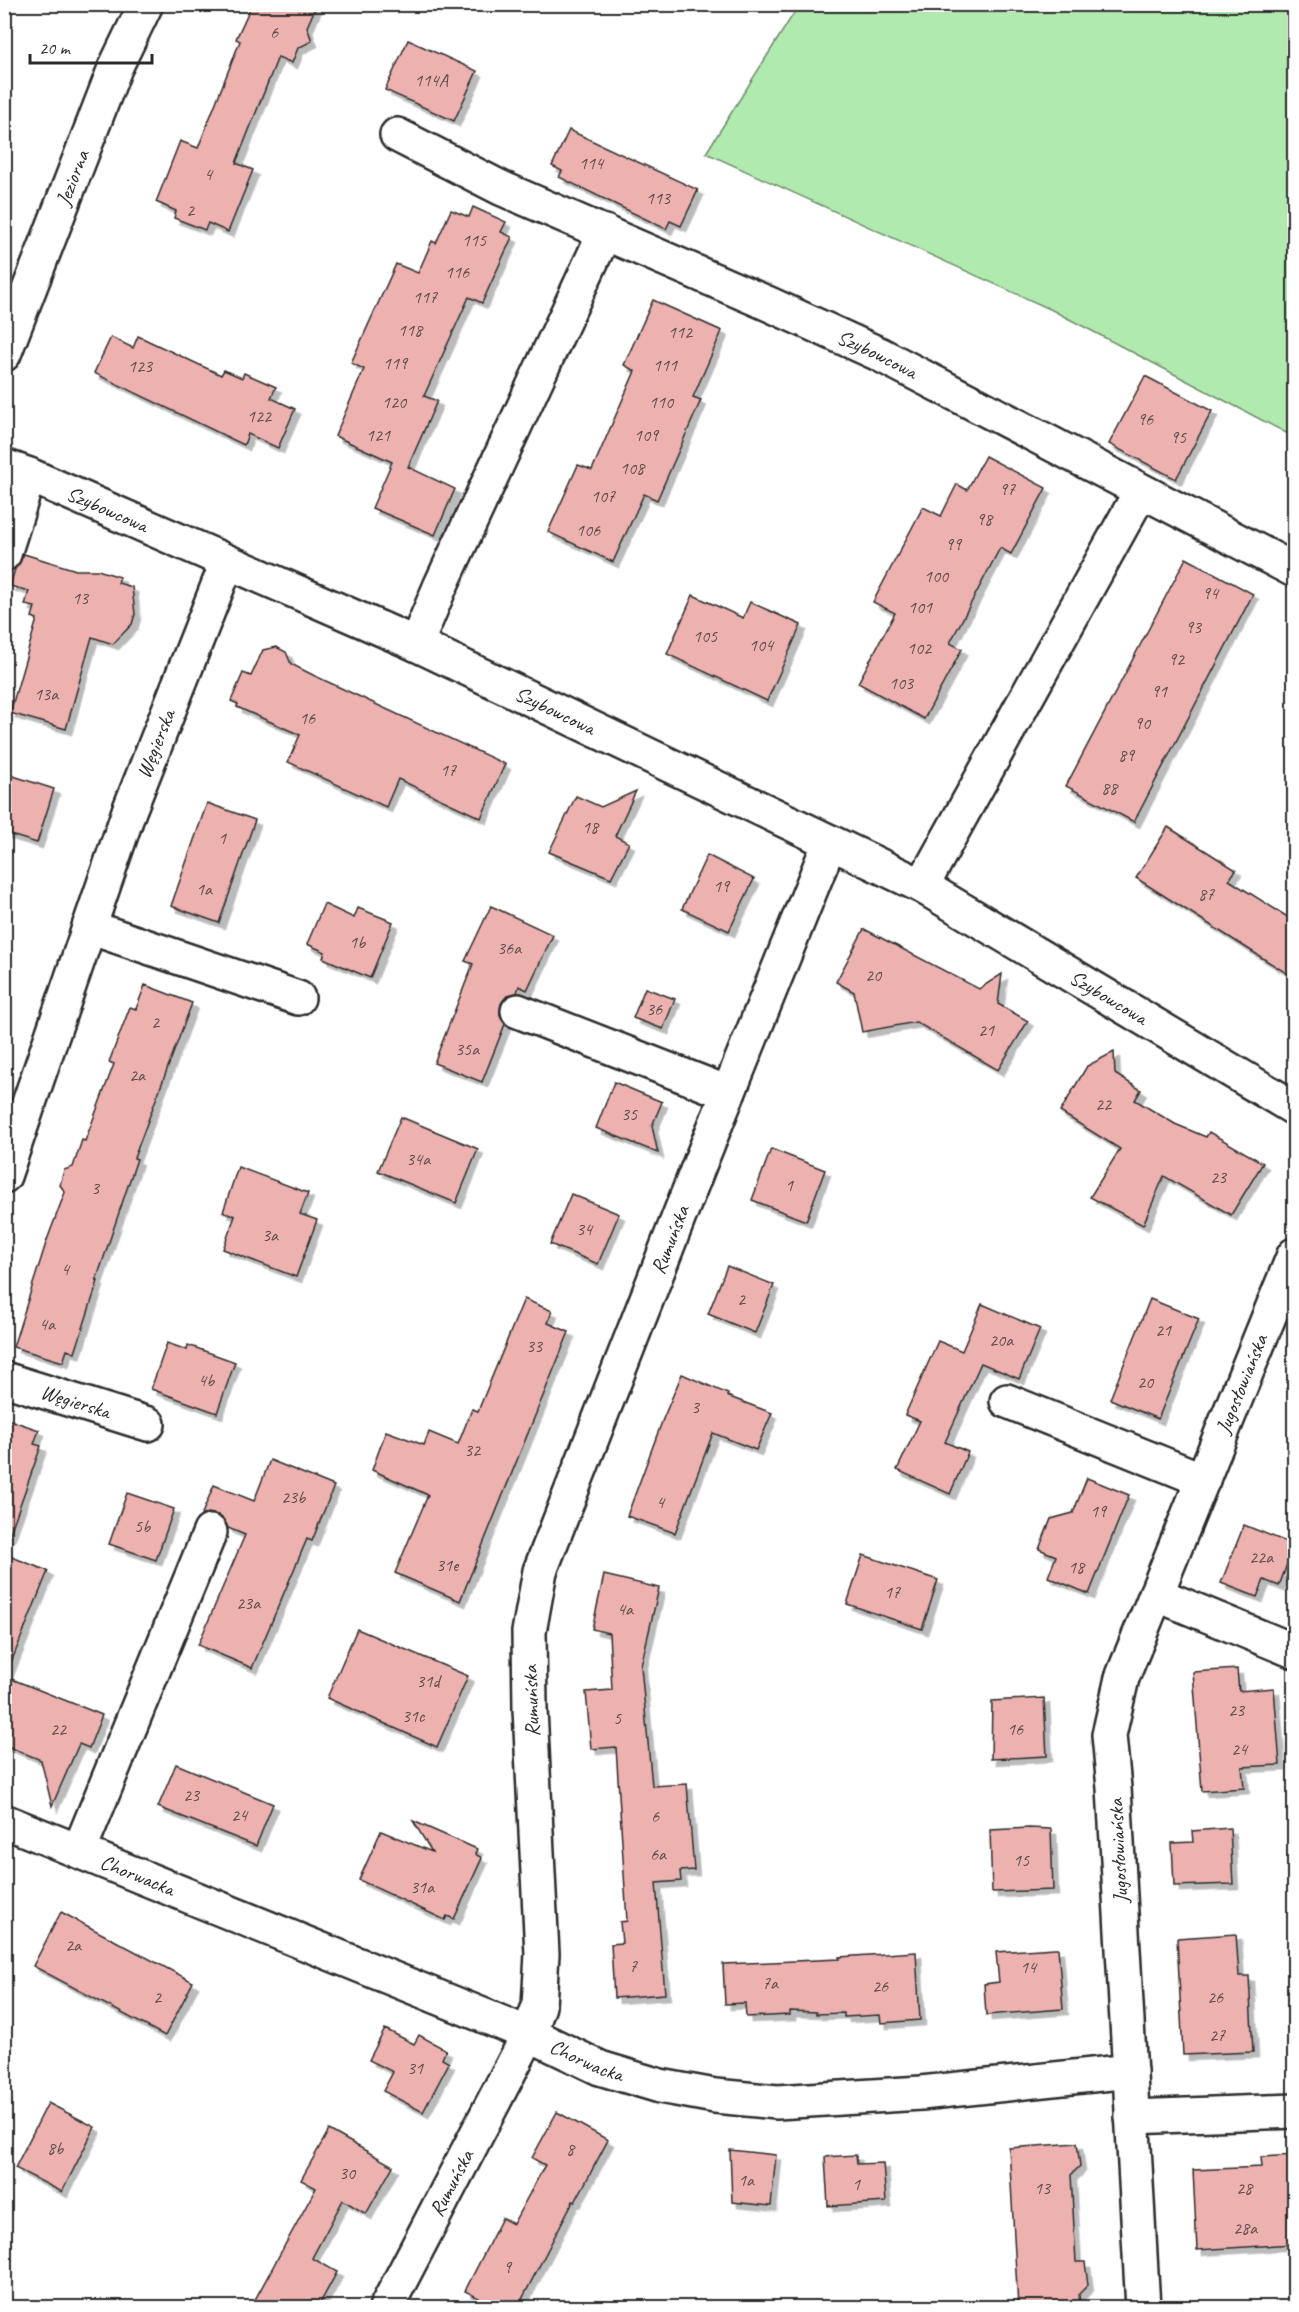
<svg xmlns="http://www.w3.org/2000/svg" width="1299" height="2312" font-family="Caveat,sans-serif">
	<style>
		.green { fill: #b1eaae; stroke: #6e8a6c; stroke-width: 1.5 }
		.building { fill: #edb2af; stroke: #2b2b2b; stroke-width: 1.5; filter: url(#shadow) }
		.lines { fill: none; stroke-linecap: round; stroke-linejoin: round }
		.minor-casing { stroke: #2b2b2b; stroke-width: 38 }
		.minor { stroke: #fff; stroke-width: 33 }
		.labels { text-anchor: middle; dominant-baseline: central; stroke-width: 4.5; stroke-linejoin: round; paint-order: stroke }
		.number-label { font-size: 18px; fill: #5c4d4c }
		.street-label { font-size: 21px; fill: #2b2b2b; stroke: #fff }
	</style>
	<defs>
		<filter id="shadow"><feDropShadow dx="5.5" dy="5.5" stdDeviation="0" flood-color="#0004"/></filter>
	</defs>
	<rect width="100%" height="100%" fill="#fff"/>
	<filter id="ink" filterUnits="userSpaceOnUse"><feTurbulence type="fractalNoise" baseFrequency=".0167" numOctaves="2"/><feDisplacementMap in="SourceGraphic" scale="12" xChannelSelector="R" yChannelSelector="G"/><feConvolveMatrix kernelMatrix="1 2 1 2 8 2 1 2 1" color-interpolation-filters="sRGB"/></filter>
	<g filter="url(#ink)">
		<!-- green -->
		<polygon class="green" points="799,5 1294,5 1294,437 1052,310 706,153"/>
		<!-- building -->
		<g class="building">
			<polygon points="252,4 317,4 307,27 312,41 298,48 292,63 278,57 236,163 253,170 228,232 208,223 205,230 174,218 176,211 156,202 180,141 198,148 240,41 236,39"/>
			<polygon points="408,40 477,71 454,121 385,90"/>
			<polygon points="569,130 698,190 681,226 670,221 666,229 559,177 562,171 552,166"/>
			<polygon points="473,207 506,222 501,232 512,237 482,303 469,297 424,396 437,401 408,467 455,489 435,535 372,508 392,462 335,436 364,369 351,363 396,264 418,273 432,241 436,243 451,210 469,217"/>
			<polygon points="653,300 722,331 693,397 701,400 657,500 644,494 613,562 548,532 578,465 592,470 635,371 624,365"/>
			<polygon points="138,336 221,375 224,370 242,378 244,373 276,387 271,398 295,409 278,448 248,434 244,445 94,373 111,337 133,348"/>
			<polygon points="1145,376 1212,411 1176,479 1109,444"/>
			<polygon points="985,456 1046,488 1011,554 1000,548 950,643 962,649 924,719 858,683 895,613 873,602 923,507 941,516 957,484 967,490"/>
			<polygon points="24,554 76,570 98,570 120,577 118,583 132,587 135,614 132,624 113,644 92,637 66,729 10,713 37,619 32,617 35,607 25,605 29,591 10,586 15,569"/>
			<polygon points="1186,558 1253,594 1134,822 1066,786"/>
			<polygon points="693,595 743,618 750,602 801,625 767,701 667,654"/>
			<polygon points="276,647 286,652 291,664 315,676 505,764 481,818 398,779 386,807 288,762 300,735 237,707 238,704 231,701 243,673 251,676 263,650"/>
			<polygon points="4,773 54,789 37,843 4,833"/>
			<polygon points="636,791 615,836 629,843 611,878 549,852 576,796 601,807"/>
			<polygon points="207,803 255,820 219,923 171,906"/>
			<polygon points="1168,827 1236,870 1229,880 1294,921 1294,978 1136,878"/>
			<polygon points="707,855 754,879 729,931 682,909"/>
			<polygon points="324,904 354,918 358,908 393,922 370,978 323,958 325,952 307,944"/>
			<polygon points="491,906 553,935 527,990 519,986 517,993 507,996 501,1004 500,1014 505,1024 482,1082 434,1063 473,964 465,961"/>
			<polygon points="864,929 979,989 1002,974 998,1004 1028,1021 998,1070 916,1022 862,1032 854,992 836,982"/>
			<polygon points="145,985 192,1003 134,1158 137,1159 96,1281 98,1281 75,1353 67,1350 63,1362 13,1347 47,1240 65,1192 60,1185 64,1170 73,1167 82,1140 85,1141 114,1064 109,1062 130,1007 136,1009"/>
			<polygon points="645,988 675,999 663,1029 633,1018"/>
			<polygon points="1114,1052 1115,1074 1141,1090 1135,1100 1175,1124 1206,1137 1209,1132 1263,1163 1231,1215 1164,1176 1143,1225 1090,1197 1120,1149 1060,1112 1087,1066"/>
			<polygon points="614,1082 662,1102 652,1126 658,1153 596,1128"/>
			<polygon points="401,1117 478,1149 456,1203 378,1171"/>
			<polygon points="771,1149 825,1170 806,1221 752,1200"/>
			<polygon points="238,1167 308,1193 300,1214 317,1220 296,1277 223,1249 235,1216 223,1212"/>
			<polygon points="571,1194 619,1214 598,1264 550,1244"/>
			<polygon points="727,1266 774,1285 755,1333 708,1314"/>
			<polygon points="524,1299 552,1311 548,1323 569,1332 460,1601 395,1573 428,1495 372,1470 386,1431 424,1445 429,1432 458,1444 472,1409 478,1411"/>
			<polygon points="1150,1299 1199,1319 1158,1419 1110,1399"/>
			<polygon points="982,1304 1040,1329 1019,1379 981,1363 945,1442 968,1452 950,1494 897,1470 920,1421 905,1415 938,1341 962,1351"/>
			<polygon points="167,1343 187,1350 188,1345 235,1362 217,1413 151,1389"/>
			<polygon points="682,1374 728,1394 727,1396 772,1413 756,1450 713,1433 675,1533 627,1516 663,1419"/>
			<polygon points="4,1418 39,1430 34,1444 41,1446 9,1536 4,1536"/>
			<polygon points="270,1460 334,1486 312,1541 307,1539 252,1668 198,1645 245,1535 228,1528 224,1520 218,1515 208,1513 201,1516 214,1485 254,1501"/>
			<polygon points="1087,1478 1129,1495 1089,1594 1048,1577 1056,1556 1039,1549 1051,1519 1073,1513"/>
			<polygon points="127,1493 174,1509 156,1560 109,1544"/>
			<polygon points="1244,1525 1294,1545 1279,1586 1264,1580 1257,1597 1221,1583"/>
			<polygon points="4,1554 48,1571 6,1675 4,1675"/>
			<polygon points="863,1555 938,1580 922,1629 847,1604"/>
			<polygon points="604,1575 659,1588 641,1666 652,1786 687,1784 694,1870 680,1871 681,1881 656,1883 665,1994 614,1998 611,1944 622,1943 620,1922 627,1921 616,1747 591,1749 586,1692 612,1690 609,1633 592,1629"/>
			<polygon points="357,1629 468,1676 437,1747 327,1698"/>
			<polygon points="1237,1669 1239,1691 1274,1688 1280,1765 1242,1767 1244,1788 1202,1791 1193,1672"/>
			<polygon points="4,1676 102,1715 89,1748 79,1744 52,1806 41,1760 4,1745"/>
			<polygon points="1044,1698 1047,1756 991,1759 992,1701"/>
			<polygon points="176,1764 273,1804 256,1846 158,1807"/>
			<polygon points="413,1821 477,1849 475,1854 482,1858 454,1919 447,1916 445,1920 359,1880 381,1831 432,1852"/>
			<polygon points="1029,1828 1051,1829 1053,1890 992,1892 990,1830"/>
			<polygon points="1230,1828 1233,1884 1174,1886 1172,1843 1193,1842 1192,1831"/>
			<polygon points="61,1912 193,1982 165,2036 33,1966"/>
			<polygon points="1236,1934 1239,1976 1249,1976 1253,2052 1183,2055 1177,1938"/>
			<polygon points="1055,1948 1058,1948 1063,2009 986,2015 984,1984 999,1982 996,1952"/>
			<polygon points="916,1952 920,2020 881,2023 880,2015 844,2017 844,2013 816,2014 816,2012 790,2011 790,2015 746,2017 745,2003 725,2004 723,1964 840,1959 839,1957"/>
			<polygon points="385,2029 414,2044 419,2035 446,2050 442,2059 449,2063 423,2112 383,2091 393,2072 369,2060"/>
			<polygon points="48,2103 95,2127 62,2192 15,2168"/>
			<polygon points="557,2112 608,2140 575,2202 573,2201 518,2307 496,2307 465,2291 502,2218 513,2224 545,2165 532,2158"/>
			<polygon points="329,2130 393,2166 366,2214 343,2200 312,2258 337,2272 318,2307 251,2307 316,2188 301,2180"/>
			<polygon points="1077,2143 1080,2166 1071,2175 1076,2262 1085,2262 1088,2285 1079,2294 1080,2307 1018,2307 1009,2148"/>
			<polygon points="730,2150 776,2155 771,2206 732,2202"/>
			<polygon points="856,2155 857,2164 883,2163 886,2202 828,2206 825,2157"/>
			<polygon points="1294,2155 1294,2244 1197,2250 1193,2170 1262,2167 1261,2157"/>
		</g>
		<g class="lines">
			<defs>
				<g id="minor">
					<path id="s1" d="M 397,135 L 501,188 L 769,304 L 879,354 L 1294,570"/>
					<path id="s2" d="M 4,354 L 115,68 L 146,4"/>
					<path id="s3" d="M 4,466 L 29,475 L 416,644 L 922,886 L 1294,1108"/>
					<polyline points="4,554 29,475"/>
					<polyline points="416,644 440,587 605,232"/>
					<polyline points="922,886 1141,491"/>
					<polyline points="89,927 298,998"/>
					<polyline points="518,1011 728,1093"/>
					<path id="s4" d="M 4,1176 L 129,811 L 227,563"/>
					<path id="s5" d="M 4,1379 L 148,1424"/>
					<polyline points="1007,1401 1203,1480"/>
					<polyline points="1156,1594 1294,1651"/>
					<path id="s6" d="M 4,1821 L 529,2034 L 600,2068 L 660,2086 L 715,2096 L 777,2102 L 921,2093 L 1130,2071"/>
					<polyline points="79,1851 210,1532"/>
					<polyline points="1132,2117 1294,2111"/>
					<path id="s7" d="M 386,2308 L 529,2034 L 539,2006 L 542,1954 L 530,1709 L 529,1632 L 540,1571 L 700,1163 L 830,842"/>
					<path id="s8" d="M 1143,2308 L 1114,1788 L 1109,1735 L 1122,1678 L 1294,1255"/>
				</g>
			</defs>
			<!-- minor casing -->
			<use href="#minor" class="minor-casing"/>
			<!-- minor -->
			<use href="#minor" class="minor"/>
		</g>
	</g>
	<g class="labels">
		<!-- number labels -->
		<g class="number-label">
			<text x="274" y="32">6</text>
			<text x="431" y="80">114A</text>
			<text x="591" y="163">114</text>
			<text x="208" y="174">4</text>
			<text x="658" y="198">113</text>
			<text x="190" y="210">2</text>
			<text x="474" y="240">115</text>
			<text x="457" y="272">116</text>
			<text x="425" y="297">117</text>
			<text x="410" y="330">118</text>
			<text x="680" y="332">112</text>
			<text x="395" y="363">119</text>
			<text x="665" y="365">111</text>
			<text x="140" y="366">123</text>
			<text x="394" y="402">120</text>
			<text x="661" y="402">110</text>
			<text x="259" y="416">122</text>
			<text x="1145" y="419">96</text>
			<text x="378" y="435">121</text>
			<text x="646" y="435">109</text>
			<text x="1178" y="437">95</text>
			<text x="632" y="468">108</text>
			<text x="1007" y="489">97</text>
			<text x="603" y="496">107</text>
			<text x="984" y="519">98</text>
			<text x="588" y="530">106</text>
			<text x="953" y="544">99</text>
			<text x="936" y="576">100</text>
			<text x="1210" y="593">94</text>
			<text x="80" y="598">13</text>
			<text x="920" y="607">101</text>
			<text x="1193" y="627">93</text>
			<text x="705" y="636">105</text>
			<text x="761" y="645">104</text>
			<text x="919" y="648">102</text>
			<text x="1176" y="659">92</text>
			<text x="901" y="683">103</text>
			<text x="1159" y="691">91</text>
			<text x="46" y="694">13a</text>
			<text x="307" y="718">16</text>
			<text x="1142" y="723">90</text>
			<text x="1126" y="755">89</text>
			<text x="448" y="770">17</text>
			<text x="1109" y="788">88</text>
			<text x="590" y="827">18</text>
			<text x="222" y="838">1</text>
			<text x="721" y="886">19</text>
			<text x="204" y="889">1a</text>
			<text x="1206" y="894">87</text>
			<text x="357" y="942">1b</text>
			<text x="509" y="948">36a</text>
			<text x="873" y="975">20</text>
			<text x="654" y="1009">36</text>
			<text x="155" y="1022">2</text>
			<text x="986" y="1030">21</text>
			<text x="467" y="1049">35a</text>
			<text x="137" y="1075">2a</text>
			<text x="1103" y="1104">22</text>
			<text x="629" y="1114">35</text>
			<text x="418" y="1159">34a</text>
			<text x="1218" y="1177">23</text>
			<text x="789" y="1185">1</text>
			<text x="95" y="1188">3</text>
			<text x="584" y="1229">34</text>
			<text x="270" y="1235">3a</text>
			<text x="65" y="1269">4</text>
			<text x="741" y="1299">2</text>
			<text x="47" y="1324">4a</text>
			<text x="1163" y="1330">21</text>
			<text x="1001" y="1340">20a</text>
			<text x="534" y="1346">33</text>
			<text x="206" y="1380">4b</text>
			<text x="1145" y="1382">20</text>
			<text x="695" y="1407">3</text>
			<text x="472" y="1450">32</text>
			<text x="293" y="1497">23b</text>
			<text x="660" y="1502">4</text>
			<text x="1098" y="1511">19</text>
			<text x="142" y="1526">5b</text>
			<text x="1261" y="1557">22a</text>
			<text x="447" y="1565">31e</text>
			<text x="1076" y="1567">18</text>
			<text x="892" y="1592">17</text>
			<text x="248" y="1603">23a</text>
			<text x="625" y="1609">4a</text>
			<text x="428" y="1681">31d</text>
			<text x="1236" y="1710">23</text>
			<text x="413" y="1716">31c</text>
			<text x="617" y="1718">5</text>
			<text x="58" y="1729">22</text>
			<text x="1015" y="1729">16</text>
			<text x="1239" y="1749">24</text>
			<text x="191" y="1795">23</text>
			<text x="239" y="1815">24</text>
			<text x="655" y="1816">6</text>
			<text x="658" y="1854">6a</text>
			<text x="1021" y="1860">15</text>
			<text x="422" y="1887">31a</text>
			<text x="73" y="1945">2a</text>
			<text x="633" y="1966">7</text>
			<text x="1028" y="1967">14</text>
			<text x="770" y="1983">7a</text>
			<text x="880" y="1986">26</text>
			<text x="157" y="1997">2</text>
			<text x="1215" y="1997">26</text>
			<text x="1217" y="2035">27</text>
			<text x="415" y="2068">31</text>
			<text x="55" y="2148">8b</text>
			<text x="570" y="2149">8</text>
			<text x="347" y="2173">30</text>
			<text x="746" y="2180">1a</text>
			<text x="856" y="2184">1</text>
			<text x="1042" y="2188">13</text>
			<text x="1244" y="2188">28</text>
			<text x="1245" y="2228">28a</text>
			<text x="507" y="2267">9</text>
		</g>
		<!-- street labels -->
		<g class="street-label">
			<text stroke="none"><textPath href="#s2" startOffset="189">Jeziorna</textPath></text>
			<text stroke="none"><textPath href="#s1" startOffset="528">Szybowcowa</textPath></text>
			<text stroke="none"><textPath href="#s3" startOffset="112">Szybowcowa</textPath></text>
			<text stroke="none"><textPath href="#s3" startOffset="603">Szybowcowa</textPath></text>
			<text stroke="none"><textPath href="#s4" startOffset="458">Węgierska</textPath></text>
			<text stroke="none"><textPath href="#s3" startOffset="1227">Szybowcowa</textPath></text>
			<text stroke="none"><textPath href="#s7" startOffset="1131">Rumuńska</textPath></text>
			<text stroke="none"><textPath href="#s8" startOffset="950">Jugosłowiańska</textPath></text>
			<text stroke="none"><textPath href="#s5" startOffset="75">Węgierska</textPath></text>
			<text transform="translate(531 1701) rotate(-92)">Rumuńska</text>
			<text transform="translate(1118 1851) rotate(-93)">Jugosłowiańska</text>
			<text stroke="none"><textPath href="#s6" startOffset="144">Chorwacka</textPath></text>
			<text stroke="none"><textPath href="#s6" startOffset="630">Chorwacka</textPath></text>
			<text stroke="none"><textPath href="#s7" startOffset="141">Rumuńska</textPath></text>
		</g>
	</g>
	<!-- margin -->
	<rect width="1299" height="2312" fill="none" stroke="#fff" stroke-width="24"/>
	<rect x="12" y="12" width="1275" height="2288" fill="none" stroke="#2b2b2b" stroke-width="2" filter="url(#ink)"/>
	<!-- scale -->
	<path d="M30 54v9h122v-9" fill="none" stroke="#2b2b2b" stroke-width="3"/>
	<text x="39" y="54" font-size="18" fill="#2b2b2b" stroke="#ffffff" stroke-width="4.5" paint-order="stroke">20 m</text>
</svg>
